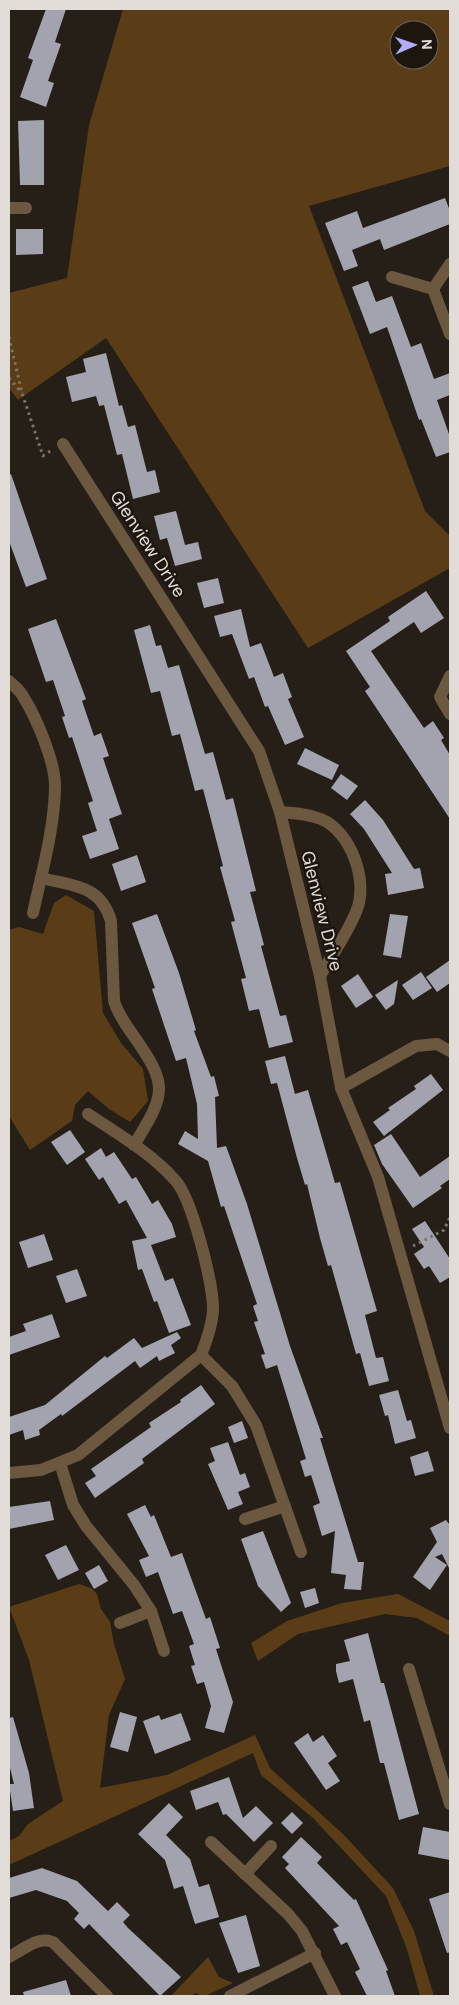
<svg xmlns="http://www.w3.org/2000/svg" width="459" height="2005" font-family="'DM Sans',sans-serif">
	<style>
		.green { fill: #5a3d16; fill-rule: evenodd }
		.building { fill: #a3a3b0 }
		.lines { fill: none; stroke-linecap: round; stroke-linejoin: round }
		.path { stroke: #7a746d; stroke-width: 3; stroke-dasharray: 2.5 4; stroke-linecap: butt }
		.minor { stroke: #6c573f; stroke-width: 12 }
		.labels { text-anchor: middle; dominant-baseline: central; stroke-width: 5; stroke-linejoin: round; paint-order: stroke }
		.street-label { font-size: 18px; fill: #e1dcd7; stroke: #1c160e }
	</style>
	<rect width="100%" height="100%" fill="#261f17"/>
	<!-- green -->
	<g class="green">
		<path d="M 123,9 L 450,9 L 450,166 L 309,206 L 425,511 L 450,536 L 450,568 L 308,648 L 106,338 L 18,400 L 9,388 L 9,293 L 67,278 L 89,125 ZM 399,30 L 429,30 L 429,60 L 399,60 Z"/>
		<polygon points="66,895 94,911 103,1013 121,1043 143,1069 148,1101 130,1122 109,1109 88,1091 75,1105 72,1121 30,1150 9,1116 9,930 19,927 43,934 54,903"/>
		<polygon points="79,1584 91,1588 97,1594 101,1609 110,1622 114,1644 125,1679 109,1715 100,1788 167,1775 255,1735 270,1768 344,1835 393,1888 414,1931 434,1996 420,1996 407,1949 386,1896 313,1818 261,1775 253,1753 9,1865 9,1841 19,1836 28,1824 63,1801 29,1660 9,1607"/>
		<polygon points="398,1594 450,1621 450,1636 417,1618 385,1614 298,1634 258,1661 251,1643 287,1621 342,1603"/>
		<polygon points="208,1957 219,1977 233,1983 205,1996 200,1996 197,1993 189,1996 171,1996"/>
	</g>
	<!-- building -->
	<g class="building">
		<polygon points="46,9 66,9 55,42 61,44 48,81 54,83 46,107 20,97 33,60 28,58"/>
		<polygon points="44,120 44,185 20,185 18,121"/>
		<polygon points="445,198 450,211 450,224 384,250 380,239 352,250 358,266 344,271 325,223 357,211 363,228"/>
		<polygon points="16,229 43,229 43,254 16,255"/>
		<polygon points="368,281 376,302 392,296 411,347 421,343 434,379 450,373 450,395 437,400 450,437 450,452 436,457 421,419 419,420 387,327 370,334 352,287"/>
		<polygon points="106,353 119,406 122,405 128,427 135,425 147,472 155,470 160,492 133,499 122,454 117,455 104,405 99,406 96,396 72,402 66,377 86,372 83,359"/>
		<polygon points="11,474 47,579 26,587 9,541 9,475"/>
		<polygon points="176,511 185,545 198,542 202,559 175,566 167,538 160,540 154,516"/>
		<polygon points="218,578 224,603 204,608 197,583"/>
		<polygon points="426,591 444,618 421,633 414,622 371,651 424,728 433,721 444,738 441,740 450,755 450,819 365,691 370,687 346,651 390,621 388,617"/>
		<polygon points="241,609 250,647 261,643 274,677 283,673 292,697 288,699 304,737 285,745 268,706 265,707 254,677 249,679 232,634 220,637 214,616"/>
		<polygon points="56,619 86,699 82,701 94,736 101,733 109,756 103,758 122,814 109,819 119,849 90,859 82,836 97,831 88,803 93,801 72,737 69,738 62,717 65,716 53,680 46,682 28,629"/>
		<polygon points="150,625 156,646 161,645 168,668 179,665 205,754 213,752 226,800 233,798 256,891 250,892 264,945 261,946 280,1016 286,1015 293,1042 269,1048 259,1009 249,1011 241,979 246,978 231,922 235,921 220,867 223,866 203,789 195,791 180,734 172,736 160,691 151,693 134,630"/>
		<polygon points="305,748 339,765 332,780 297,764"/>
		<polygon points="341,774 358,786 347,800 331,788"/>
		<polygon points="365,800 383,820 414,869 420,868 424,888 388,895 385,874 392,873 364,829 350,814"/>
		<polygon points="137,855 146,882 121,891 112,864"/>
		<polygon points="157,914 179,973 196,1030 194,1031 211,1077 214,1076 219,1096 215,1097 217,1148 226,1146 247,1204 290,1346 323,1438 320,1438 358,1562 364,1562 361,1590 344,1589 346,1575 331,1573 335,1531 322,1536 313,1506 320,1503 311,1475 305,1477 300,1461 306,1459 277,1365 266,1369 261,1355 265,1354 254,1322 258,1321 253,1306 257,1304 224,1206 221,1207 208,1161 178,1144 185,1131 198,1139 197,1104 186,1058 176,1061 152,989 155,988 132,923"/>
		<polygon points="390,914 408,916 401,958 383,955"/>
		<polygon points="450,960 450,983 437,992 426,977"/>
		<polygon points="421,972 432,988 413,1000 402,985"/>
		<polygon points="358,974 373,997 356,1008 341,986"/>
		<polygon points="398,980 394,1004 386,1010 375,995"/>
		<polygon points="285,1056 295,1094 308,1090 335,1183 340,1182 377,1311 365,1315 376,1358 383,1357 389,1381 369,1386 360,1353 356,1354 331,1265 328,1266 320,1238 307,1184 305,1185 297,1158 277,1083 271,1084 265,1061"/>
		<polygon points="431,1074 443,1090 384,1136 373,1122 390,1110 388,1108 416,1089 414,1086"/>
		<polygon points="70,1130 85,1152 67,1165 51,1142"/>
		<polygon points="391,1134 420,1177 450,1156 450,1179 440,1186 442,1188 413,1208 382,1164 374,1145"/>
		<polygon points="101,1148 106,1157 114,1152 132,1179 136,1177 152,1204 158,1200 172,1224 176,1237 151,1245 165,1281 173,1278 191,1325 169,1333 157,1301 154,1302 142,1269 138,1270 132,1241 147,1238 126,1200 119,1204 103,1177 99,1180 85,1159"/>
		<polygon points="425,1221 450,1259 450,1277 440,1283 429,1266 424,1269 414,1254 424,1247 412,1229"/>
		<polygon points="44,1234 53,1260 28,1268 19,1242"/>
		<polygon points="77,1269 87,1296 66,1303 56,1276"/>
		<polygon points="52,1314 60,1337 9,1355 9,1337 26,1331 23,1324"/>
		<polygon points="177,1332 181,1338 171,1345 175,1353 159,1361 157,1356 140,1368 135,1361 62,1416 61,1414 39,1430 40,1435 25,1440 23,1430 9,1435 9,1417 45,1405 105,1356 107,1358 134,1338 142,1348"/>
		<polygon points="201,1385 215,1404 142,1459 144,1463 95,1498 85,1483 96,1476 91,1469 151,1427 149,1423 181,1402 180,1400"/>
		<polygon points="398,1390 407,1421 411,1420 416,1438 395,1444 388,1415 385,1416 379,1395"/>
		<polygon points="242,1421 248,1438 234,1443 228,1427"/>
		<polygon points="228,1442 240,1475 245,1473 250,1487 238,1492 243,1504 228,1510 208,1464 215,1461 210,1448"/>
		<polygon points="428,1451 434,1471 415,1476 410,1457"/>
		<polygon points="50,1501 54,1520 9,1529 9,1507"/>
		<polygon points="145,1505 151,1517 154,1515 171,1557 182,1553 206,1619 210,1617 220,1648 216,1649 233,1702 224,1733 205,1728 211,1706 204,1682 197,1684 191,1666 195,1665 189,1646 194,1644 182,1611 173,1614 158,1572 146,1577 139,1560 149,1556 127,1514"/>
		<polygon points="446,1520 449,1524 450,1522 450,1570 442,1554 435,1557 447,1565 430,1590 413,1577 437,1542 430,1528"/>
		<polygon points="263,1531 291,1603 281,1612 258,1586 241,1539"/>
		<polygon points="66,1545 79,1570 58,1580 45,1555"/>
		<polygon points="99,1565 108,1581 94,1589 85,1573"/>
		<polygon points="315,1588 319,1603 305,1608 300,1592"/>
		<polygon points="368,1633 381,1683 384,1683 419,1814 399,1820 384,1763 380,1763 370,1720 364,1722 353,1679 339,1683 336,1671 336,1664 350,1661 344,1640"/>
		<polygon points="120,1712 137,1717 128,1752 110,1747"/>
		<polygon points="181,1713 191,1740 155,1754 143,1721 159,1715 161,1720"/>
		<polygon points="13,1717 29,1773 34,1808 13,1811 9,1784 14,1784 9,1764 9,1718"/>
		<polygon points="308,1733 313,1742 323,1735 337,1756 328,1763 340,1781 326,1790 294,1743"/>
		<polygon points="229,1777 243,1818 256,1806 273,1823 254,1842 226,1814 223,1815 218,1802 196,1810 190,1791"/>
		<polygon points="169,1803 183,1817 166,1835 190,1859 199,1887 209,1884 219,1917 195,1924 183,1886 174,1889 165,1860 138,1834"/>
		<polygon points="292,1812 303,1823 292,1834 281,1823"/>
		<polygon points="423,1827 450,1832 450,1860 418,1854"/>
		<polygon points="301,1837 322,1857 317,1863 354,1900 356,1899 388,1970 386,1971 395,1996 367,1996 355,1972 360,1969 347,1942 341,1945 333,1929 339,1926 285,1868 289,1864 282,1857"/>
		<polygon points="42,1868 77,1881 108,1911 117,1902 130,1915 123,1922 128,1928 181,1977 160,1996 89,1924 84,1929 74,1919 79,1913 67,1901 36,1890 9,1898 9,1878"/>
		<polygon points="450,1892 450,1952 447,1953 429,1899"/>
		<polygon points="246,1915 260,1966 238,1973 219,1923"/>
		<polygon points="66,1980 71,1996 24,1996 23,1992"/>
	</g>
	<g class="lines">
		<!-- path -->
		<g class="path">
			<polyline points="9,337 22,393 43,456 52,450"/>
			<polyline points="9,378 22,393"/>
			<polyline points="413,1246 444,1230 450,1217"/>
		</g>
		<!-- minor -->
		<g class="minor">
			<polyline points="9,208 26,208"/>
			<polyline points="392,277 433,289 450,264"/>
			<polyline points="433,289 450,334"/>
			<polyline points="63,444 259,751 280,812 320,976 341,1088 378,1177 450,1428"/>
			<polyline points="450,676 440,697 450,714"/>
			<path d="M 9,681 C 14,686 21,691 24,698 C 37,719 56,764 55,788 C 54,830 42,872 33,913"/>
			<path d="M 280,812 C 294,813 308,814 321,819 C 352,832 369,883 356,912 C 347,934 332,955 320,976"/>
			<path d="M 41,878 C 73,886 101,885 111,921 L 114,1001 C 118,1014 125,1024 133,1035 C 169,1086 166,1093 134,1145"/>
			<polyline points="341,1088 416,1046 437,1044 450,1051"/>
			<polyline points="201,1355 232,1386 256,1425 301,1552"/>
			<polyline points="60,1463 73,1505 86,1526 134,1585 151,1611 164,1651"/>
			<path d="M 9,1473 L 41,1470 L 78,1455 L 201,1355 C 207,1340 212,1326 213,1311 C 214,1286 192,1198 175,1180 C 151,1153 118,1134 88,1114"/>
			<polyline points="245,1519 285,1506"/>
			<polyline points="120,1623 151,1611"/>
			<polyline points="409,1669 450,1804"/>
			<polyline points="211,1842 288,1914 302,1931 335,1996"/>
			<polyline points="245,1874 271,1846"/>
			<path d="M 9,1957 C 23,1950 37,1936 53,1942 L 107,1996"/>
			<polyline points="230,1996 315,1953"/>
		</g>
	</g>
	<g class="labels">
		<!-- street labels -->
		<g class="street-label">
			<text transform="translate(148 544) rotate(57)">Glenview Drive</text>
			<text transform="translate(322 911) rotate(76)">Glenview Drive</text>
		</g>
	</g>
	<!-- border -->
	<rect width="459" height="2005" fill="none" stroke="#e1dcd7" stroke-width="20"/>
	<!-- north arrow -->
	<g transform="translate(414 45) rotate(88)"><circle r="24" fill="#1c160e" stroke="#6b655e"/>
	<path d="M0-4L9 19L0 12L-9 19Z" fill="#b1adfa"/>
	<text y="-8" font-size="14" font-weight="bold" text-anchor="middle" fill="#e1dcd7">N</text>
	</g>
</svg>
